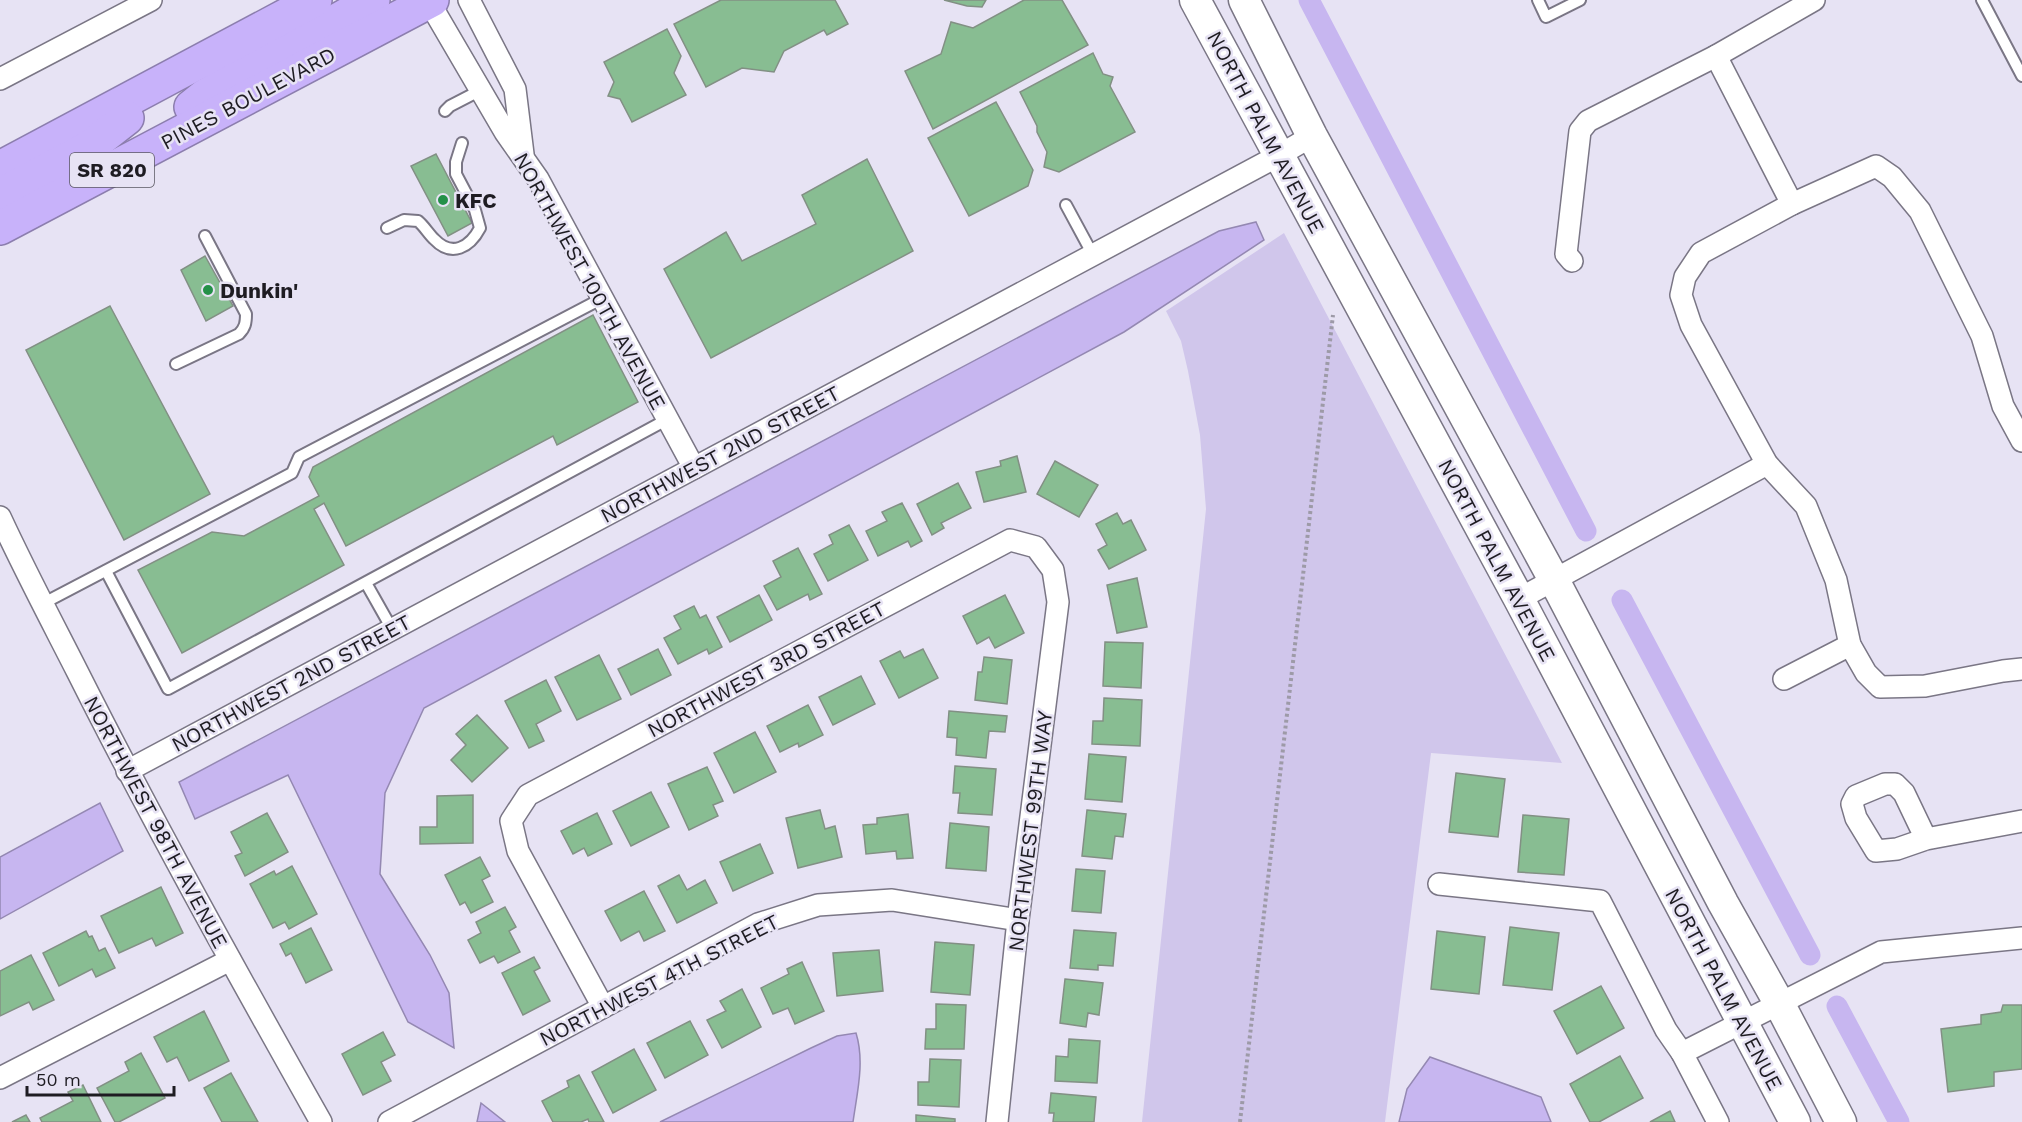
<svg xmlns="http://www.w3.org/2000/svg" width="2022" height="1122" font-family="'Work Sans',sans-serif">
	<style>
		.green { fill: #d0c6eb }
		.water { fill: #c7b6f0; stroke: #9488b2; stroke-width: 1.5 }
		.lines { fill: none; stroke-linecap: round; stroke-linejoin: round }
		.canal { stroke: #c7b6f0; stroke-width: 21 }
		.building { fill: #88bd92; stroke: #829084; stroke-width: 1.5 }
		.lane-casing { stroke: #7a7685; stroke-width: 14 }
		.street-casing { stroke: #7a7685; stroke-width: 24 }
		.secondary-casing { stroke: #7a7685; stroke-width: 33 }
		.highway-casing { stroke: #8c7eae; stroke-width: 36 }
		.path { stroke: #9d9aa7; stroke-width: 4; stroke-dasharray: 3 3; stroke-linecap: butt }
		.lane { stroke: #fff; stroke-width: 10 }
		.street { stroke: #fff; stroke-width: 21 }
		.secondary { stroke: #fff; stroke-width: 30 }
		.highway { stroke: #c8b2fa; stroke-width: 33 }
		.poi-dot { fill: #249048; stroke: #e7e3f4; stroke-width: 2 }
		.labels { text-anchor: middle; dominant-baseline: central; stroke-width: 5; stroke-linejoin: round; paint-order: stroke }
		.shield { fill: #e7e3f4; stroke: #5a5861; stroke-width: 1.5 }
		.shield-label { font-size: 20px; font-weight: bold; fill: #1e1c22 }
		.street-label { font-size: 21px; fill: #1e1c22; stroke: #e7e3f4 }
		.poi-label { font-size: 21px; font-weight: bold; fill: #1e1c22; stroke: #e7e3f4; text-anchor: start }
	</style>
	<rect width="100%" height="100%" fill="#e7e3f4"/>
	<!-- green -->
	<polygon class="green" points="1284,233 1562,763 1431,753 1385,1122 1142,1122 1206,509 1200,435 1188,371 1181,341 1166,311"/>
	<!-- water -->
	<g class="water">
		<polygon points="1256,222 1264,240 1124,332 424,708 385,793 380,874 430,955 449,993 454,1048 408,1022 288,775 195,819 179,782 1219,231"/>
		<polygon points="100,803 123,851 0,919 0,857"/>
		<path d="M 856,1033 C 865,1062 857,1093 853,1122 L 660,1122 L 811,1048 L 837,1036 Z"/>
		<polygon points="1430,1057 1541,1097 1551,1122 1399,1122 1407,1089"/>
		<polygon points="481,1103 505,1122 477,1122"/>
	</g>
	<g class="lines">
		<!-- canal -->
		<g class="canal">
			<polyline points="1309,0 1586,531"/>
			<polyline points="1622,600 1810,955"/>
			<polyline points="1837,1006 1899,1122"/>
		</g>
	</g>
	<!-- building -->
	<g class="building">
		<polygon points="721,0 835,0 848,24 827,35 824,30 784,51 774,72 742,68 706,87 674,24"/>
		<polygon points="944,0 986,0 982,7 967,6"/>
		<polygon points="1024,0 1062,0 1088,45 933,129 905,71 941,54 951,22 973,28"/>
		<polygon points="667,29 681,56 674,73 686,95 632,122 620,99 608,96 614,82 604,62"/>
		<polygon points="1093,53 1103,74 1113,77 1110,86 1135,132 1059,172 1044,167 1047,152 1037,132 1037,126 1020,92"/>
		<polygon points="996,102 1033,170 1028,186 969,216 928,138"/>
		<polygon points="436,154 472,223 448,236 411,166"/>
		<polygon points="867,159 913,251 711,358 664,269 726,232 742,261 816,224 802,195"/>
		<polygon points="205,256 233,306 206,321 181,270"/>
		<polygon points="110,306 210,494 124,540 26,350"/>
		<polygon points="593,315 638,402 557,445 553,436 346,546 324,503 314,509 344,565 182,653 138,570 212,532 244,536 319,496 309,477 313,467"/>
		<polygon points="1017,456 1026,492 984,502 976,472 1001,466 1000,461"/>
		<polygon points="1055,461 1098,485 1079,517 1037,494"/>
		<polygon points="958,483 971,508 941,523 944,528 932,535 917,504"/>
		<polygon points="902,503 922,541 911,547 908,541 878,556 866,531 887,521 882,512"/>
		<polygon points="1117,513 1123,524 1131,520 1146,550 1109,569 1098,550 1107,545 1096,524"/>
		<polygon points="849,525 868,560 828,581 814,554 833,544 829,535"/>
		<polygon points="798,548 822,594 810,600 808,594 777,610 764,586 781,577 773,561"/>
		<polygon points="1137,578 1147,627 1117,633 1107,585"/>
		<polygon points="759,595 772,620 730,642 717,617"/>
		<polygon points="1005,595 1024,633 995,648 989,637 977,644 963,616"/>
		<polygon points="694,606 700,618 706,615 722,647 709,654 707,649 678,664 664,638 681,629 674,616"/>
		<polygon points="1105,642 1143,643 1141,688 1103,686"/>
		<polygon points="658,649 671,675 631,695 618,669"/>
		<polygon points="923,649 938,678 899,698 880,661 900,651 904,658"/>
		<polygon points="599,655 621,699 577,720 555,677"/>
		<polygon points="984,657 1012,660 1007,704 975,700 978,672 982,672"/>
		<polygon points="861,676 875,704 833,725 819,697"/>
		<polygon points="546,680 561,711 536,724 544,741 529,748 505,701"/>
		<polygon points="1104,698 1142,700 1140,746 1092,744 1093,721 1103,721"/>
		<polygon points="808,705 823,735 799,747 798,743 780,752 767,726"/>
		<polygon points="949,711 1007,716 1005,732 989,731 986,758 956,755 957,738 947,737"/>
		<polygon points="477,715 508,748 472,782 451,760 466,745 456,734"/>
		<polygon points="755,732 776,772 734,793 714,753"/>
		<polygon points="1089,754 1126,757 1122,802 1085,799"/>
		<polygon points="955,766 996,769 992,815 958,813 960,793 953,793"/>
		<polygon points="707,767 723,801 713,805 718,816 689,830 668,784"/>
		<polygon points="1456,773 1505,779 1498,837 1449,832"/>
		<polygon points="651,792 669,827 631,846 613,811"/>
		<polygon points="473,795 473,843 420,844 420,827 437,827 437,796"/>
		<polygon points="820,810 825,829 835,826 842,857 798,868 786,818"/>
		<polygon points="1087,810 1126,814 1123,837 1115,836 1112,859 1082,856"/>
		<polygon points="267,813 288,852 245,876 235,856 242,853 231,832"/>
		<polygon points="597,813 612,844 588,856 584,848 573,854 561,831"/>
		<polygon points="908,814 913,858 897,859 896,851 866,854 863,825 877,824 877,818"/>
		<polygon points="1523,815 1569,819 1564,875 1518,872"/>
		<polygon points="950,823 989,827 986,871 946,868"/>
		<polygon points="760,844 773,873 733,891 720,862"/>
		<polygon points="480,857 490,876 482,880 493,902 471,913 465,902 460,905 445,875"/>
		<polygon points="292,866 317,914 289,929 285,922 273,928 250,884 274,871 276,875"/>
		<polygon points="1076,869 1105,871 1101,913 1072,911"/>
		<polygon points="679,875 687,890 705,880 717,903 677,923 658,886"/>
		<polygon points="161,887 183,933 156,946 152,938 119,953 101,916"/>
		<polygon points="644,891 665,931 644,941 639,931 621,941 605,911"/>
		<polygon points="505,907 516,927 509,931 520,952 498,963 494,956 480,963 468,940 481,933 476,922"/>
		<polygon points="1510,927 1559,933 1552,990 1503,985"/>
		<polygon points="311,928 332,970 306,983 291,953 286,956 280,944"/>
		<polygon points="1074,930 1116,933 1113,966 1098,965 1098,970 1070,968"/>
		<polygon points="86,931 89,937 92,936 99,951 105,948 115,968 96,977 92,969 59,986 43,953"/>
		<polygon points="1437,931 1485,937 1479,994 1431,989"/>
		<polygon points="935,942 974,945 970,995 931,992"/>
		<polygon points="879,950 883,991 837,996 833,953"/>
		<polygon points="31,955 54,1000 33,1010 29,1002 0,1016 0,971"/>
		<polygon points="534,957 540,968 534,971 550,1001 523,1015 502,973"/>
		<polygon points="802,962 824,1011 795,1024 788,1008 773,1014 761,988 789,974 787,969"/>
		<polygon points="1065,979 1103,983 1099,1015 1088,1013 1086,1027 1060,1023"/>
		<polygon points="1601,986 1624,1028 1577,1054 1554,1011"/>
		<polygon points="742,989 761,1027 722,1048 707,1020 726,1011 720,1001"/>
		<polygon points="936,1004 966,1005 964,1049 925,1049 926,1029 936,1029"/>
		<polygon points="2003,1005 2022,1005 2022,1069 1994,1072 1994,1086 1948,1092 1941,1029 1981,1024 1981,1015 2001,1012"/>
		<polygon points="204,1011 229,1061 189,1081 177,1057 167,1062 154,1037"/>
		<polygon points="690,1021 708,1055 665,1078 647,1043"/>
		<polygon points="383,1032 395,1055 381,1062 391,1081 363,1095 342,1054"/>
		<polygon points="1069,1039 1100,1041 1097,1083 1055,1081 1056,1056 1068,1057"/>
		<polygon points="634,1049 656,1090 613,1113 592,1072"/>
		<polygon points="141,1053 165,1098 119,1122 115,1122 97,1088 129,1071 125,1062"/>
		<polygon points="1620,1056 1643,1098 1599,1122 1590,1122 1570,1084"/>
		<polygon points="930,1059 961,1060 959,1107 918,1105 918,1082 929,1082"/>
		<polygon points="231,1073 258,1122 222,1122 204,1088"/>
		<polygon points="579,1075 604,1122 589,1122 588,1119 581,1122 553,1122 542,1101 569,1087 567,1081"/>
		<polygon points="83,1085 101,1122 42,1122 40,1118 73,1101 68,1092"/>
		<polygon points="1051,1093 1096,1097 1094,1122 1053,1122 1054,1113 1049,1113"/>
		<polygon points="1670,1111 1675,1122 1650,1122"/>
		<polygon points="26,1115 30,1122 12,1122"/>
		<polygon points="916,1115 955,1119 955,1122 916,1122"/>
	</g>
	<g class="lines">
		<defs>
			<g id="lane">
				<polyline points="1538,0 1546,17 1580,0"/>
				<polyline points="1982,0 2022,76"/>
				<polyline points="445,111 450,106 481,90"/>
				<polyline points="1066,205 1093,255"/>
				<path d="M 387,228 L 404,220 L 418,221 C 424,226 428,233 434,239 C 452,258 470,247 480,228 L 475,210 L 456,174 L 456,162 L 462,143"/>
				<path d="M 176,364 L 239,334 C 245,328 246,323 246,314 L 205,236"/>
				<polyline points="106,571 168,689 668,419"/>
				<polyline points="366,583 392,629"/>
				<polyline points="42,604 292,473 299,457 601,299"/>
			</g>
			<g id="street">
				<polyline points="469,0 515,89 523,154"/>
				<polyline points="429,2 505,132 538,179 694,468"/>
				<polyline points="1716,56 1792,204"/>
				<polyline points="0,79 151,0"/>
				<polyline points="1572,261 1566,254 1580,131 1588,121 1716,56 1814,0"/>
				<polyline points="2022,441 2003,406 1982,336 1920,211 1892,177 1876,166 1792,204 1701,253 1685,277 1681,295 1691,325 1767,464 1806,506 1836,580 1850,645 1866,673 1880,687 1925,686 2003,671 2022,669"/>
				<path d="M 0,517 C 24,569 51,620 77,671 C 154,824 237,973 321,1122"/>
				<polyline points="1519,599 1767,464"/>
				<polyline points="1784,679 1850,645"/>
				<polyline points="127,771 1278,156 1312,136"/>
				<polyline points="1926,839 1904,793 1895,784 1885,784 1856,796 1852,804 1856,818 1876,851 1897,849 1926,839 2022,821"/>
				<polyline points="1439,884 1600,901 1666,1030 1682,1053 1718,1122"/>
				<polyline points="603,1007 518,851 511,821 528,795 1010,540 1036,547 1053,570 1058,602 1018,920 997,1122"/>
				<polyline points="1682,1053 1881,952 2022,938"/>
				<polyline points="0,1078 230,960"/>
				<polyline points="389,1122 758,924 818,905 892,900 1018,920"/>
			</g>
			<g id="secondary">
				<polyline points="1195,0 1519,599 1795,1122"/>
				<polyline points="1244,0 1312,136 1554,580 1723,903 1779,1003 1841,1122"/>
			</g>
			<g id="highway">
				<polyline points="191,107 206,95 373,0"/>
				<polyline points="0,168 315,0"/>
				<polyline points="0,195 90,147 127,118"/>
				<polyline points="0,228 432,0"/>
			</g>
		</defs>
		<!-- lane casing -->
		<use href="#lane" class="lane-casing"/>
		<!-- street casing -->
		<use href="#street" class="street-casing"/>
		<!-- secondary casing -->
		<use href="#secondary" class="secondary-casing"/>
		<!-- highway casing -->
		<use href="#highway" class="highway-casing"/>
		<!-- path -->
		<polyline class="path" points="1240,1122 1333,315"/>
		<!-- lane -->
		<use href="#lane" class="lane"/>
		<!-- street -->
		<use href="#street" class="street"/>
		<!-- secondary -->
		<use href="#secondary" class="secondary"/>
		<!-- highway -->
		<use href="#highway" class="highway"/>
	</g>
	<!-- markers -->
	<g class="poi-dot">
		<circle cx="443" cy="200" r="6"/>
		<circle cx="208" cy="290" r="6"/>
	</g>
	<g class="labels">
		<!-- shield labels -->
		<rect class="shield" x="70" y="153" width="84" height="34" rx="4.5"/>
		<g class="shield-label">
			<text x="112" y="170">SR 820</text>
		</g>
		<!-- street labels -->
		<g class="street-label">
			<text transform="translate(248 98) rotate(-28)">PINES BOULEVARD</text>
			<text transform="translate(1266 132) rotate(62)">NORTH PALM AVENUE</text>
			<text transform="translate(590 281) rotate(61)">NORTHWEST 100TH AVENUE</text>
			<text transform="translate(720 454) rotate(-28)">NORTHWEST 2ND STREET</text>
			<text transform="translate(1497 560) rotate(62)">NORTH PALM AVENUE</text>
			<text transform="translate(766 669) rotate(-28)">NORTHWEST 3RD STREET</text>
			<text transform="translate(291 683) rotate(-28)">NORTHWEST 2ND STREET</text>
			<text transform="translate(156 822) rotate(62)">NORTHWEST 98TH AVENUE</text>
			<text transform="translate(1030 831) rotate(-83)">NORTHWEST 99TH WAY</text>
			<text transform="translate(659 980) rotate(-27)">NORTHWEST 4TH STREET</text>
			<text transform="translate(1724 989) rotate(62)">NORTH PALM AVENUE</text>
		</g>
		<!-- poi labels -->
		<g class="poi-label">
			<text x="455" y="200">KFC</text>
			<text x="220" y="290">Dunkin'</text>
		</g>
	</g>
	<!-- scale -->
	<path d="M27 1086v9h147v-9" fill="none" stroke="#1e1c22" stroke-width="3"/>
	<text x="36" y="1086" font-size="18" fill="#1e1c22" stroke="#e7e3f4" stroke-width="4.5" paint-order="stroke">50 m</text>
</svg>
